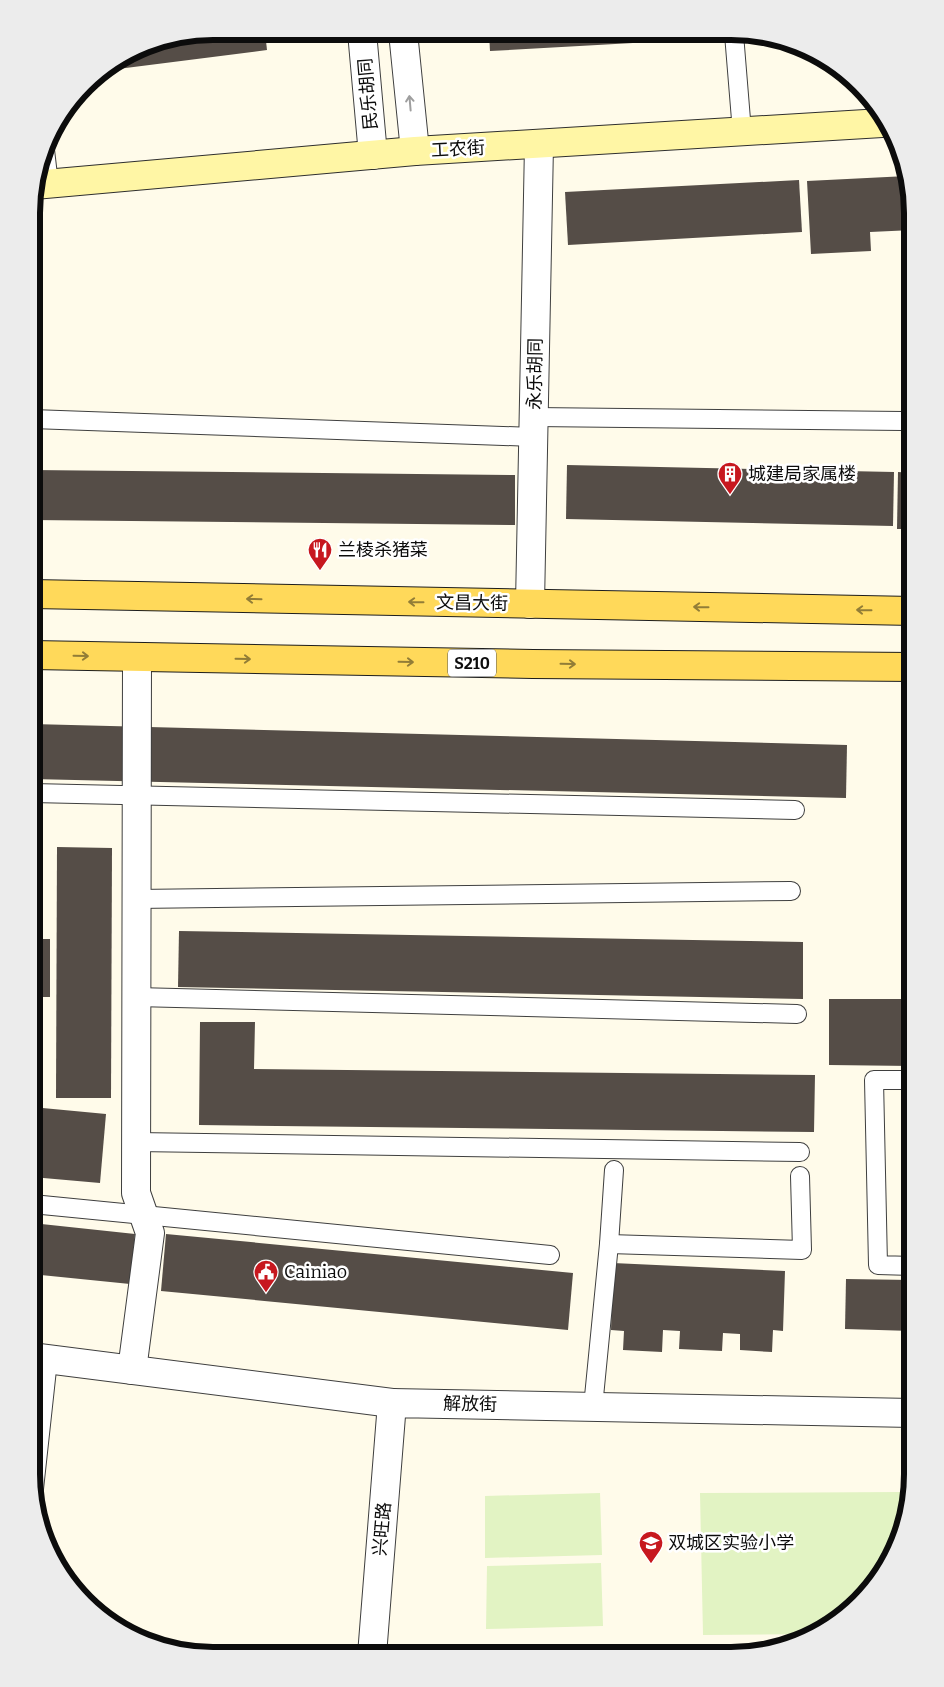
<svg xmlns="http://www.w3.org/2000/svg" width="944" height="1687" font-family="Bitter,'Noto Sans SC',serif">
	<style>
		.pitch { fill: #e2f3c3 }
		.building { fill: #554d47 }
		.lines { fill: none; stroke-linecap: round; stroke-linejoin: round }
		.service-casing { stroke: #3f3f3f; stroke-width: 20 }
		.minor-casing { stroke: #3f3f3f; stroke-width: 30 }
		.tertiary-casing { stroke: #3f3f3f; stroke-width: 30 }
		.secondary-casing { stroke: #2e2e2e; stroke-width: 30 }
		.primary-casing { stroke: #1d1d1d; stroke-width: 30 }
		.service { stroke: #fff; stroke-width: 18 }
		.minor { stroke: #fff; stroke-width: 28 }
		.tertiary { stroke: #fff; stroke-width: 28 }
		.secondary { stroke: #fff6a5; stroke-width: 28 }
		.primary { stroke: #ffd95a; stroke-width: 28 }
		.oneway { stroke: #9e9e9e }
		.oneway2 { stroke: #927d37 }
		.labels { text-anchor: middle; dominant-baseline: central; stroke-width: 5; stroke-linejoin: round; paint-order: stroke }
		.shield { fill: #fff; stroke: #555; stroke-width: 1 }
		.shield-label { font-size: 16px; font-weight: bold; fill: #0c0c0c }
		.street-label { font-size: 18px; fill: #0c0c0c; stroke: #fff }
		.poi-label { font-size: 18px; fill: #0c0c0c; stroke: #fff; text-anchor: start }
		.rim { fill: none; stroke: #0c0c0c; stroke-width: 6 }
	</style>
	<rect width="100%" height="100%" fill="#fffbea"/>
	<!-- pitch -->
	<g class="pitch">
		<polygon points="902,1492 902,1531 899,1543 875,1585 832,1625 815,1634 703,1635 700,1493"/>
		<polygon points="600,1493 602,1555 485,1558 485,1496"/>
		<polygon points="601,1563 603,1626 486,1629 487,1566"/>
	</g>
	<!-- building -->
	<g class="building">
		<polygon points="213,31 265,32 267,50 102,71 144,45"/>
		<polygon points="489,33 758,35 758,36 490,51"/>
		<polygon points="907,176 913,213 913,230 870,232 871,251 811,254 807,181"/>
		<polygon points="799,180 802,232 568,245 565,192"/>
		<polygon points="567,465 894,472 893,526 566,519"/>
		<polygon points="32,470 515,475 515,525 32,520"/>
		<polygon points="898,472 913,473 913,529 897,529"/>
		<polygon points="32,724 847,745 846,798 32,779"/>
		<polygon points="57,847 112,848 111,1098 56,1098"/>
		<polygon points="179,931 803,942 803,999 178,987"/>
		<rect x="32" y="939" width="18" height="58"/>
		<polygon points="829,999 912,999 912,1066 829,1065"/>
		<polygon points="200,1022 255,1022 254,1069 815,1075 814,1132 199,1125"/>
		<polygon points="32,1107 106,1114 100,1183 32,1177"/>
		<polygon points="32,1223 135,1234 130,1284 31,1274"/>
		<polygon points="166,1234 573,1273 568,1330 161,1291"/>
		<polygon points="613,1263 785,1271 783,1331 773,1330 772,1352 740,1350 740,1334 723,1333 722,1351 679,1349 680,1331 663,1330 662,1352 623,1350 624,1331 611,1330"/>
		<polygon points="846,1279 912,1280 912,1331 845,1329"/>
	</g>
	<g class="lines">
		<defs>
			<g id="service">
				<polyline points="734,34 742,132"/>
				<polyline points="45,150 49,184"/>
				<polyline points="534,417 903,421"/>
				<polyline points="32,419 533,437"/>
				<polyline points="32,793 795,810"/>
				<polyline points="136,899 791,891"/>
				<polyline points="136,997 797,1014"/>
				<polyline points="32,1061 33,1061"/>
				<polyline points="136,1142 800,1152"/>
				<polyline points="32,1204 550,1255"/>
				<polyline points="609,1244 802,1250 800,1176"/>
				<polyline points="912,1266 878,1265 874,1080 912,1080"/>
				<polyline points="593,1407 609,1244 614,1170"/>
				<polyline points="34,1489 48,1360"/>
			</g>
			<g id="minor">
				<polyline points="530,604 539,145"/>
				<polyline points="31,1357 392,1403"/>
				<polyline points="132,1370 150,1233 136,1193 137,657"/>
			</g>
			<g id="tertiary">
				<polyline points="362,32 373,155"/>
				<polyline points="403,32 415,151"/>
				<polyline points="372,1655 392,1403 912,1413"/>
			</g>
			<polyline id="secondary" points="34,185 415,151 882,123"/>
			<g id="primary">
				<polyline points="32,594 913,611"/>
				<polyline points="32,655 533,664 913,667"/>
			</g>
		</defs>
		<!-- service casing -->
		<use href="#service" class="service-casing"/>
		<!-- minor casing -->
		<use href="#minor" class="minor-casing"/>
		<!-- tertiary casing -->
		<use href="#tertiary" class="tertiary-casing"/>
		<!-- secondary casing -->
		<use href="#secondary" class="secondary-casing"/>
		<!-- primary casing -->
		<use href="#primary" class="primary-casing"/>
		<!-- service -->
		<use href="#service" class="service"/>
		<!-- minor -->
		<use href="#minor" class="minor"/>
		<!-- tertiary -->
		<use href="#tertiary" class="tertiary"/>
		<!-- secondary -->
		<use href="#secondary" class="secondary"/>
		<!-- primary -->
		<use href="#primary" class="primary"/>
	</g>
	<!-- one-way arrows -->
	<defs><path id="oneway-shaft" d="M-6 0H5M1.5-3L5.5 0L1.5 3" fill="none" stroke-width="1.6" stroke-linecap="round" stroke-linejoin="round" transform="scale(1.25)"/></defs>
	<use class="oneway" href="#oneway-shaft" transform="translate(410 103) rotate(-95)"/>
	<g class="oneway2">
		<use href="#oneway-shaft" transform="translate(254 599) rotate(-179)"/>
		<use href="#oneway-shaft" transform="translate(416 602) rotate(-179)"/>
		<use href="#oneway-shaft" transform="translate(701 607) rotate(-179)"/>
		<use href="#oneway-shaft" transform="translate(864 610) rotate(-179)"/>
		<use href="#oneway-shaft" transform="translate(81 656) rotate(1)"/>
		<use href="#oneway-shaft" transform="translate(243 659) rotate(1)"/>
		<use href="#oneway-shaft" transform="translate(406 662) rotate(1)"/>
		<use href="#oneway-shaft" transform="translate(568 664) rotate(1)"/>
	</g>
	<!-- icons -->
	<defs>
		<symbol id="building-pin" viewBox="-11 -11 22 30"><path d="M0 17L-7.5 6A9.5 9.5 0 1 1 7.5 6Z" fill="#c7181f" stroke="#fff"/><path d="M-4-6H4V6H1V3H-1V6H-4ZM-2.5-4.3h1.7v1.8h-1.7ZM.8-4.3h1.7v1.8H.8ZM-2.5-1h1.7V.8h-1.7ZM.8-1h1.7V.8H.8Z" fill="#fff"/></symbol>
		<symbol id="restaurant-pin" viewBox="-11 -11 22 30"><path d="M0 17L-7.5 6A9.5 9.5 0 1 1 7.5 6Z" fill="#c7181f" stroke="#fff"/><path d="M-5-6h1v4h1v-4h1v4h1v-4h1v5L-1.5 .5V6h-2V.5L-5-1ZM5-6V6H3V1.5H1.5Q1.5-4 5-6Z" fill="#fff"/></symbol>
		<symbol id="civic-pin" viewBox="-11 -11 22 30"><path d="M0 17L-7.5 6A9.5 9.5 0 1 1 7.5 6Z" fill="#c7181f" stroke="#fff"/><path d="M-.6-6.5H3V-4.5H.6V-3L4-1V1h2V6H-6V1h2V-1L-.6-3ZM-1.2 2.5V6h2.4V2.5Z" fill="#fff"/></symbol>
		<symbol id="school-pin" viewBox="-11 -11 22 30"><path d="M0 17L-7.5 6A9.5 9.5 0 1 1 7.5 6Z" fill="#c7181f" stroke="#fff"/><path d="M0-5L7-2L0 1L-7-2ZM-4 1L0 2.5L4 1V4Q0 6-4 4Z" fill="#fff"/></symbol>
	</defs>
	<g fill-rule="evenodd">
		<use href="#building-pin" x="716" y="460" width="28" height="38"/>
		<use href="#restaurant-pin" x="306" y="536" width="28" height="38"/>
		<use href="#civic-pin" x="252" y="1258" width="28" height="38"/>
		<use href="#school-pin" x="637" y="1529" width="28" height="38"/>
	</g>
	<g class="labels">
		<!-- shield labels -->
		<rect class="shield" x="448" y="649.5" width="48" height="27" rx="4"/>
		<g class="shield-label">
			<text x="472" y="663">S210</text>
		</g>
		<!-- street labels -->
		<g class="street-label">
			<text transform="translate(368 94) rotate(-95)">民乐胡同</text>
			<text transform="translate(458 149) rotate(-3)">工农街</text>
			<text transform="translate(535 374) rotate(-89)">永乐胡同</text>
			<text transform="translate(472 603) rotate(1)">文昌大街</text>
			<text transform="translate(470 1404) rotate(1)">解放街</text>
			<text transform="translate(382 1529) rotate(-85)">兴旺路</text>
		</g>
		<!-- poi labels -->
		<g class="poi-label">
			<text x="748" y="474">城建局家属楼</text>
			<text x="338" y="550">兰棱杀猪菜</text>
			<text x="284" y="1272">Cainiao</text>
			<text x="668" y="1543">双城区实验小学</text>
		</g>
	</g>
	<!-- crop -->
	<path d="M0 0H944V1687H0ZM213 40H731A173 173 0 0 1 904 213V1474A173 173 0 0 1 731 1647H213A173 173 0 0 1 40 1474V213A173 173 0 0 1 213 40Z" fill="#ececec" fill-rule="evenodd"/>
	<path class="rim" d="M213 40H731A173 173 0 0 1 904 213V1474A173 173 0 0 1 731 1647H213A173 173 0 0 1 40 1474V213A173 173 0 0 1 213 40Z"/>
</svg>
